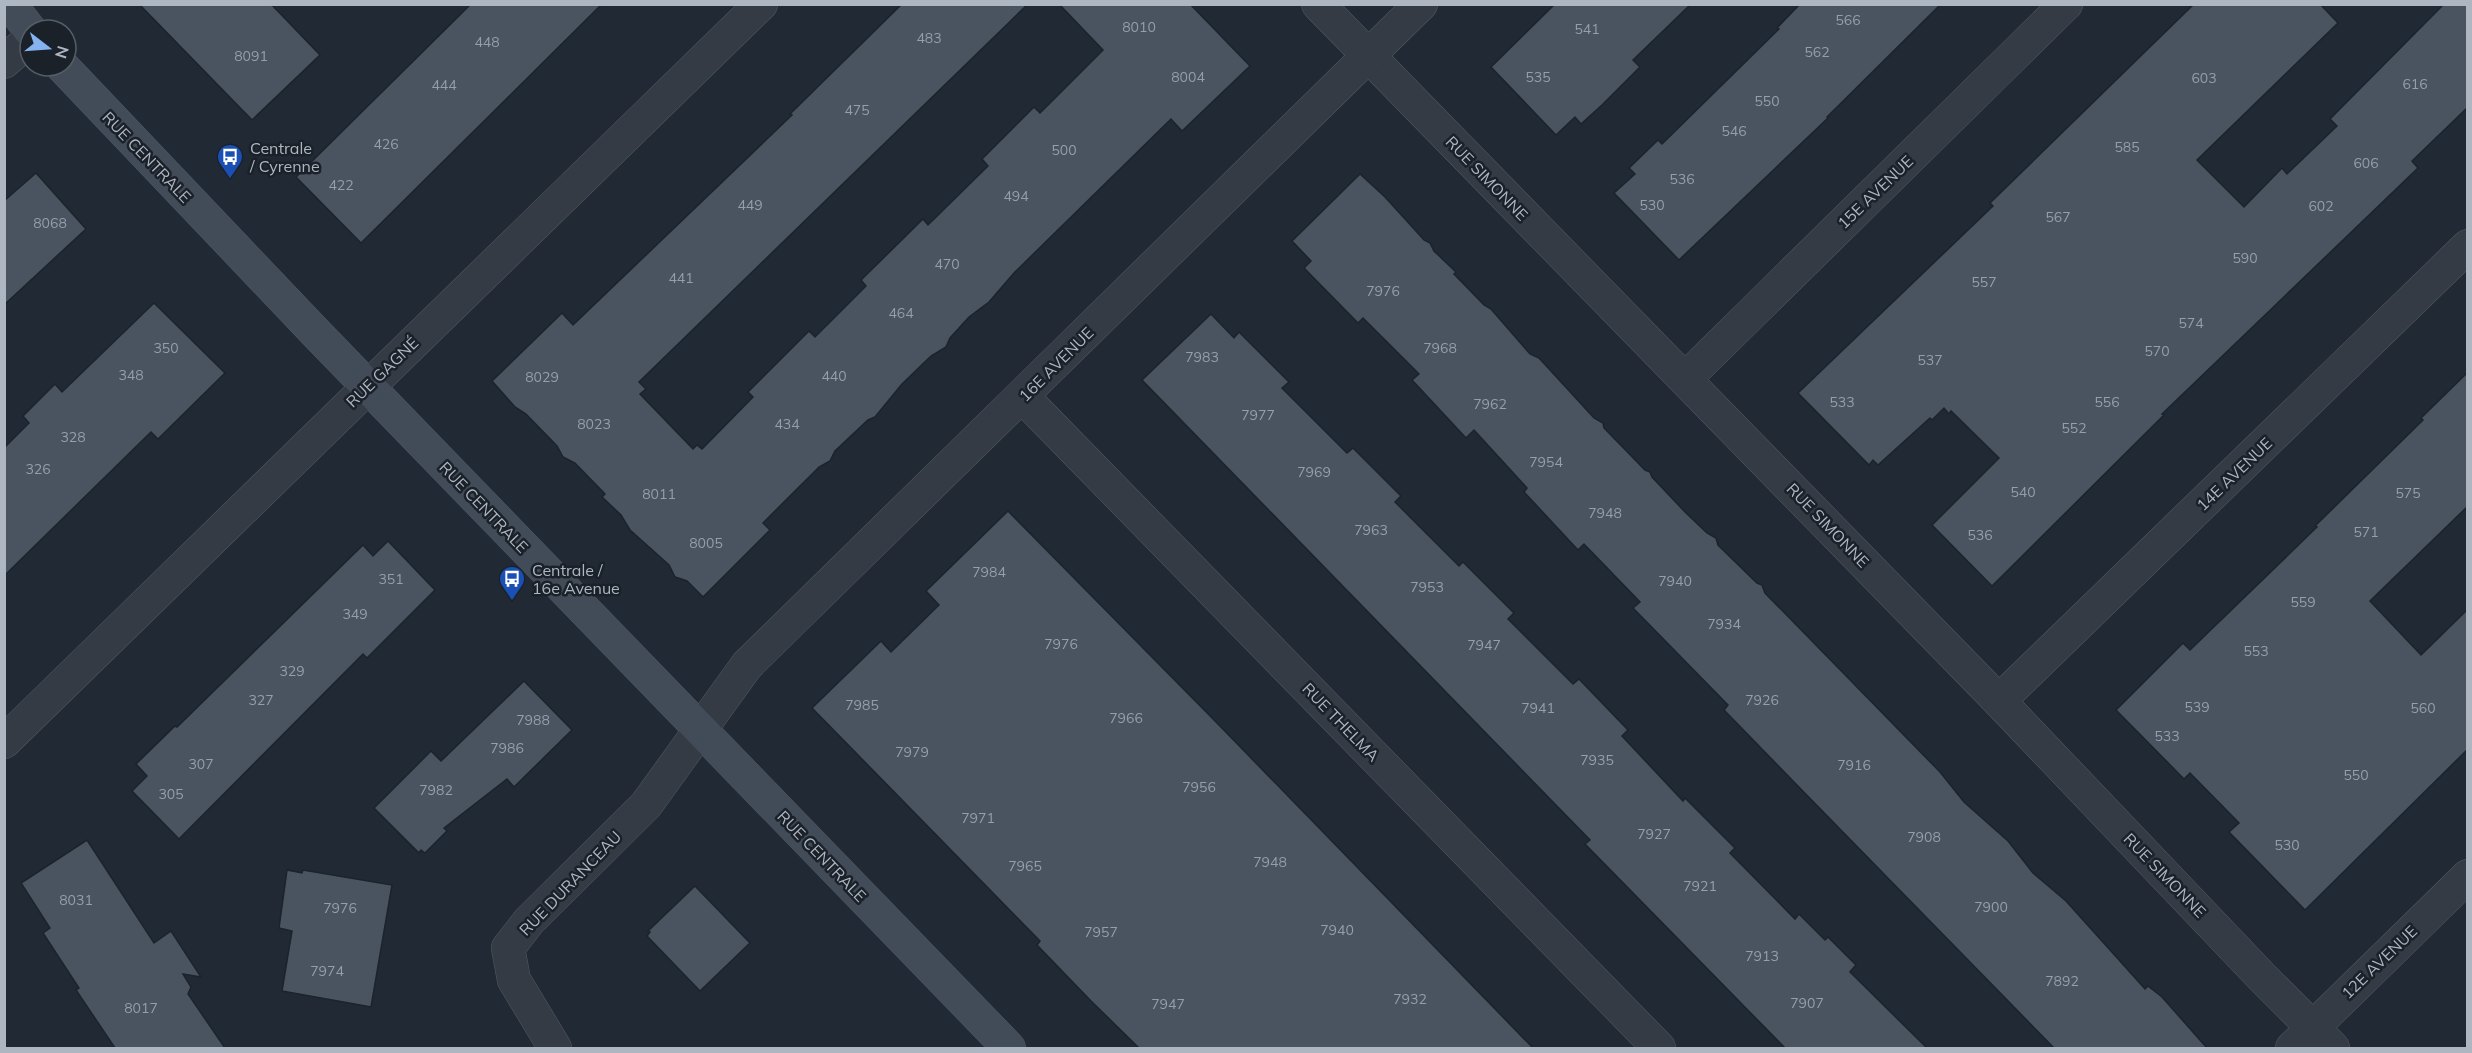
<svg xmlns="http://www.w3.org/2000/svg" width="2472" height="1053" font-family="Mulish,sans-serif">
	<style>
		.building { fill: #495460; stroke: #1b232b; stroke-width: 1.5 }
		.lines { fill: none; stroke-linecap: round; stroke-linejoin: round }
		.street-casing { stroke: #515963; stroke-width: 34 }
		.secondary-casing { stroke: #515963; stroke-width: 34 }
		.street { stroke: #343b45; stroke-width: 33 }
		.secondary { stroke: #424b58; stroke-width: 33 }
		.labels { text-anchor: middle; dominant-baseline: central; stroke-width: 5; stroke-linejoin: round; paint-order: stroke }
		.number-label { font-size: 14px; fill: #959eaa }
		.poi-label { font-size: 16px; fill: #aeb6c2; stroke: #1a2129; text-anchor: start }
		.street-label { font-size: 16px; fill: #aeb6c2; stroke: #1a2129 }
	</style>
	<rect width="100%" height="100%" fill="#212a34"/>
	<!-- building -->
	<g class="building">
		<polygon points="139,4 271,4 320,55 252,120"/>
		<polygon points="471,4 602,4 361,243 296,177"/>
		<polygon points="902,4 1028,4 639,382 646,389 640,394 693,449 697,445 702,449 753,397 748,392 809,331 815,337 866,286 861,280 923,219 928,225 988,166 982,159 1034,107 1040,113 1103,50 1059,4 1190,4 1250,66 1182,131 1171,119 1014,273 989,302 969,317 950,338 946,347 931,356 902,384 875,417 868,420 835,451 830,461 819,467 763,523 770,530 703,597 687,581 675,577 669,565 630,530 621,515 602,497 605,494 575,463 563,457 557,446 526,414 515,407 492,381 562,313 573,325 792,115 790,114"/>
		<polygon points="1555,4 1691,4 1633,60 1640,67 1602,105 1581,124 1575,117 1556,135 1491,67"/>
		<polygon points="1800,4 1941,4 1827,117 1828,118 1679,260 1614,193 1635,174 1629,168 1658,140 1662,144 1779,29 1777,28"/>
		<polygon points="2194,4 2320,4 2338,23 2197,160 2244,207 2282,168 2287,174 2337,126 2330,119 2444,4 2468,4 2467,108 2412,161 2418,168 2162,414 2164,415 1992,586 1932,525 1999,458 1951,411 1949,414 1944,408 1932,420 1930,418 1878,465 1873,460 1869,465 1798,393 1993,206 1990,203"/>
		<polygon points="36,173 86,229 4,305 4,201"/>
		<polygon points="1360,174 1385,197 1424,240 1430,243 1434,251 1456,272 1454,274 1484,305 1491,309 1530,354 1539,358 1594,418 1603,423 1604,428 1645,470 1650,472 1652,477 1686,513 1707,533 1716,538 1718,545 1757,583 1762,585 1765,593 1940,772 1964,802 2008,841 2033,873 2066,901 2145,989 2148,986 2162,997 2207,1048 2054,1048 1793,781 1724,710 1728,705 1633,608 1640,602 1584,544 1578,550 1524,492 1527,488 1474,430 1466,438 1412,380 1419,374 1363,318 1358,323 1304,268 1311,261 1292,241"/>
		<polygon points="154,303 225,373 158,439 151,432 4,576 4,448 29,423 23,416 55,384 62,392"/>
		<polygon points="1211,314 1234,338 1239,332 1289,382 1282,388 1347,453 1353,448 1401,496 1395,502 1459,566 1463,562 1514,613 1508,619 1573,684 1579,679 1628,730 1622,736 1683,801 1685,798 1735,848 1730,853 1795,919 1799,914 1825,940 1828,937 1856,965 1850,972 1927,1048 1785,1048 1585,844 1590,840 1142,380"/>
		<polygon points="2468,372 2468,506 2370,601 2421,655 2468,609 2468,749 2305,910 2229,832 2239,823 2190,773 2184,779 2116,710 2183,643 2190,650 2317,527 2315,526 2423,420 2421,418"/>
		<polygon points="1008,511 1217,723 1533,1048 1139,1048 1091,1001 1037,945 1040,941 812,708 881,641 891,652 939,605 926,591"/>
		<polygon points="388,541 435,590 367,658 363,654 179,839 132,791 147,776 136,764 175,726 177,727 363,545 373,556"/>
		<polygon points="524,681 572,730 514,787 507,779 444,828 447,831 425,853 421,850 419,853 374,808 431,751 441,761"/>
		<polygon points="87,840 154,943 171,931 201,977 183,974 191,987 188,994 225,1048 115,1048 76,990 79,988 43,933 50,928 21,883"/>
		<polygon points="287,870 302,873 303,870 392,885 371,1007 282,991 292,931 279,928"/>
		<polygon points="695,886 750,943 700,991 647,936 650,932 648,931"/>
	</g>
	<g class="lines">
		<defs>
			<g id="street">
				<polyline points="1318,4 1999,701 2261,976 2333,1048"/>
				<polyline points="4,62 30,39"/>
				<polyline points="1685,379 2066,4"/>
				<polyline points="1023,397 1659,1048"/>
				<polyline points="1999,701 2468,246"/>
				<polyline points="4,742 761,4"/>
				<polyline points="555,1048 514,980 508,948 529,921 646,805 747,665 1421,4"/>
				<polyline points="2292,1048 2468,876"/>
			</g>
			<g id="secondary">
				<polyline points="10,4 30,30"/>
				<polyline points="62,66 315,332 1009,1048"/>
			</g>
		</defs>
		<!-- street casing -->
		<use href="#street" class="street-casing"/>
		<!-- secondary casing -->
		<use href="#secondary" class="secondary-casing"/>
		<!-- street -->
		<use href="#street" class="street"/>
		<!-- secondary -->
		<use href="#secondary" class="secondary"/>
	</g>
	<!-- icons -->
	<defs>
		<symbol id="bus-pin" viewBox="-11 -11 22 30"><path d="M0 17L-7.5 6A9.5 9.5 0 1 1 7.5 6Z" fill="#1a4fb4" stroke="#1a2129"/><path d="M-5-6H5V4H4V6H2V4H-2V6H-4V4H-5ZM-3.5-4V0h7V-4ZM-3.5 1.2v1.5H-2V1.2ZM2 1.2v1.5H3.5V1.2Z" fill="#fff"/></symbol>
	</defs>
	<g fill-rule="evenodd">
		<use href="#bus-pin" x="215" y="142" width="30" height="40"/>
		<use href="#bus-pin" x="497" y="564" width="30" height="40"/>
	</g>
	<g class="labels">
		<!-- number labels -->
		<g class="number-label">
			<text x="1848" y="20">566</text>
			<text x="1139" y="27">8010</text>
			<text x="1587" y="29">541</text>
			<text x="929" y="38">483</text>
			<text x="487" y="42">448</text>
			<text x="1817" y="52">562</text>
			<text x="251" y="56">8091</text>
			<text x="1188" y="77">8004</text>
			<text x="1538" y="77">535</text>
			<text x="2204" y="78">603</text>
			<text x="2415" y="84">616</text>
			<text x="444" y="85">444</text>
			<text x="1767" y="101">550</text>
			<text x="857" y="110">475</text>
			<text x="1734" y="131">546</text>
			<text x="386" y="144">426</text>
			<text x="2127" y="147">585</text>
			<text x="1064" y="150">500</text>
			<text x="2366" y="163">606</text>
			<text x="1682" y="179">536</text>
			<text x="341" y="185">422</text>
			<text x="1016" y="196">494</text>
			<text x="750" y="205">449</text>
			<text x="1652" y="205">530</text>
			<text x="2321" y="206">602</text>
			<text x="2058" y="217">567</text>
			<text x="50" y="223">8068</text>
			<text x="2245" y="258">590</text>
			<text x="947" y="264">470</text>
			<text x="681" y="278">441</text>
			<text x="1984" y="282">557</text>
			<text x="1383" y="291">7976</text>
			<text x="901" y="313">464</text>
			<text x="2191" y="323">574</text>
			<text x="166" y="348">350</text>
			<text x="1440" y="348">7968</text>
			<text x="2157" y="351">570</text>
			<text x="1202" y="357">7983</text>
			<text x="1930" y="360">537</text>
			<text x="131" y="375">348</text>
			<text x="834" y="376">440</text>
			<text x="542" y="377">8029</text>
			<text x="1842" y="402">533</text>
			<text x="2107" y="402">556</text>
			<text x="1490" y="404">7962</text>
			<text x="1258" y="415">7977</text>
			<text x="594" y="424">8023</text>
			<text x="787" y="424">434</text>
			<text x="2074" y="428">552</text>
			<text x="73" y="437">328</text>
			<text x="1546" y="462">7954</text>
			<text x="38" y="469">326</text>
			<text x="1314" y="472">7969</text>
			<text x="2023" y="492">540</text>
			<text x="2408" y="493">575</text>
			<text x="659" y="494">8011</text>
			<text x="1605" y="513">7948</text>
			<text x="1371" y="530">7963</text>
			<text x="2366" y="532">571</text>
			<text x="1980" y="535">536</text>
			<text x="706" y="543">8005</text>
			<text x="989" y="572">7984</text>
			<text x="391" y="579">351</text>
			<text x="1675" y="581">7940</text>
			<text x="1427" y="587">7953</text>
			<text x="2303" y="602">559</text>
			<text x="355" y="614">349</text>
			<text x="1724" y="624">7934</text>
			<text x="1061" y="644">7976</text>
			<text x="1484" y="645">7947</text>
			<text x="2256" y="651">553</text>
			<text x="292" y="671">329</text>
			<text x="261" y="700">327</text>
			<text x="1762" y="700">7926</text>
			<text x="862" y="705">7985</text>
			<text x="2197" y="707">539</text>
			<text x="1538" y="708">7941</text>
			<text x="2423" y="708">560</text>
			<text x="1126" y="718">7966</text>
			<text x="533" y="720">7988</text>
			<text x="2167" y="736">533</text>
			<text x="507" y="748">7986</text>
			<text x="912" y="752">7979</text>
			<text x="1597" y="760">7935</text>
			<text x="201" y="764">307</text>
			<text x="1854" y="765">7916</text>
			<text x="2356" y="775">550</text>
			<text x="1199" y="787">7956</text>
			<text x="436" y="790">7982</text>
			<text x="171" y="794">305</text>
			<text x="978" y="818">7971</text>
			<text x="1654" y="834">7927</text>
			<text x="1924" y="837">7908</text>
			<text x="2287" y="845">530</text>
			<text x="1270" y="862">7948</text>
			<text x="1025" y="866">7965</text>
			<text x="1700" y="886">7921</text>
			<text x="76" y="900">8031</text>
			<text x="1991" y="907">7900</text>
			<text x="340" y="908">7976</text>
			<text x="1337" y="930">7940</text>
			<text x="1101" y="932">7957</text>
			<text x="1762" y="956">7913</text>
			<text x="327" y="971">7974</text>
			<text x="2062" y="981">7892</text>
			<text x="1410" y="999">7932</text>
			<text x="1807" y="1003">7907</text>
			<text x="1168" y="1004">7947</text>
			<text x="141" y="1008">8017</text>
		</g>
		<!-- poi labels -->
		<g class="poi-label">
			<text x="250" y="148">Centrale<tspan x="250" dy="18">/ Cyrenne</tspan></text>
			<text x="532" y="570">Centrale /<tspan x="532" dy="18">16e Avenue</tspan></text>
		</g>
		<!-- street labels -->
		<g class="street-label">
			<text transform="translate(147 157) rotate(46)">RUE CENTRALE</text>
			<text transform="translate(1487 178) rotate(46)">RUE SIMONNE</text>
			<text transform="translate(1875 192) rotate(-44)">15E AVENUE</text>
			<text transform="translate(1056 364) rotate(-45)">16E AVENUE</text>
			<text transform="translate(382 372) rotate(-44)">RUE GAGNÉ</text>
			<text transform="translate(2234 474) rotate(-44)">14E AVENUE</text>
			<text transform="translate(484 507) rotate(46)">RUE CENTRALE</text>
			<text transform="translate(1828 525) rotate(46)">RUE SIMONNE</text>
			<text transform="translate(1341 722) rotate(46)">RUE THELMA</text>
			<text transform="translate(822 856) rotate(46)">RUE CENTRALE</text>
			<text transform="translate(2165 875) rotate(46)">RUE SIMONNE</text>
			<text transform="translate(570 883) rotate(-46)">RUE DURANCEAU</text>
			<text transform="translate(2379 962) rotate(-44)">12E AVENUE</text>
		</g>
	</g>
	<!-- border -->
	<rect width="2472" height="1053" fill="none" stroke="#aeb6c2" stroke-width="12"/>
	<!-- north arrow -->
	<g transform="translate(48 48) rotate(107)"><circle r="28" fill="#1a2129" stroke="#555d66" stroke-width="1.5"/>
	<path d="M0-4.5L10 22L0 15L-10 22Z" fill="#86b2ef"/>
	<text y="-9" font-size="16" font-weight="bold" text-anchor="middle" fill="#aeb6c2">N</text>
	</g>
</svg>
